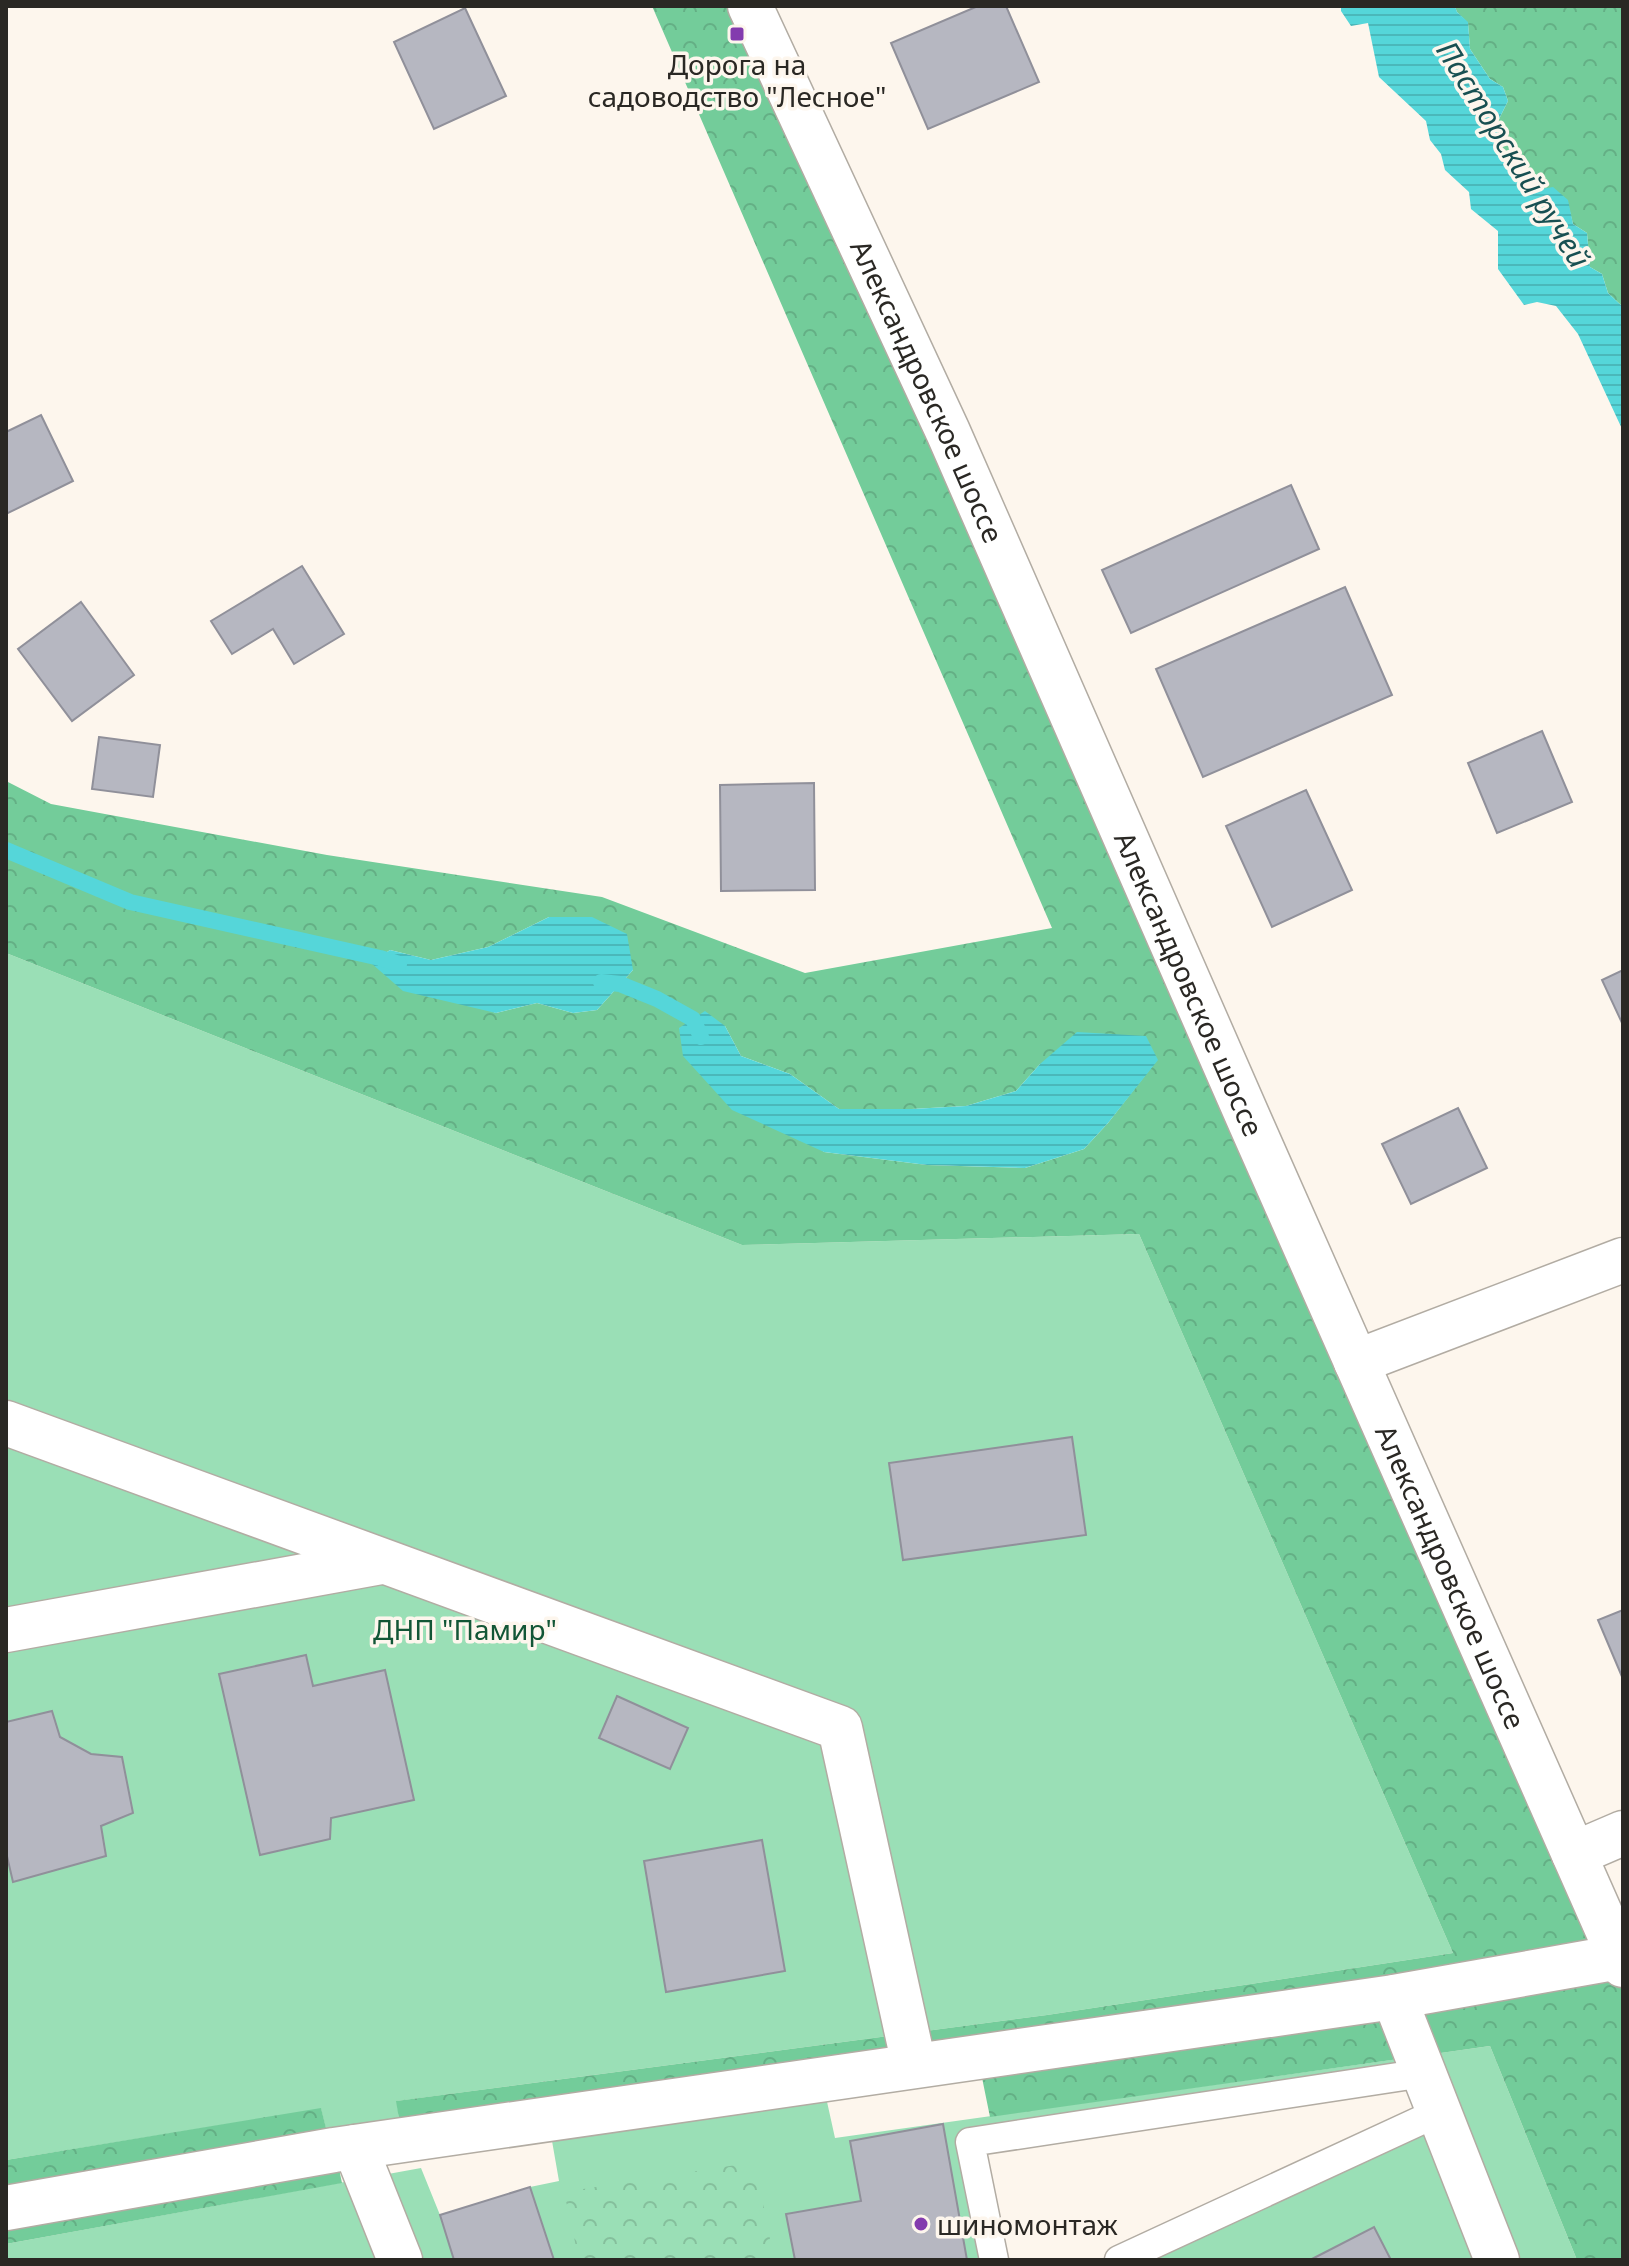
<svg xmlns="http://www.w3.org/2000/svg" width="1629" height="2266" font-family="'Noto Sans',sans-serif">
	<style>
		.green { fill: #9adfb6 }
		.forest { fill: url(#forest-crowns); fill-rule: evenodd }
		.park { fill: url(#park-crowns) }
		.water { fill: url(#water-rules) }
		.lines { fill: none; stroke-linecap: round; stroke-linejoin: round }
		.stream { stroke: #55d6d9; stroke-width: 16 }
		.building { fill: #b6b7c1; stroke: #90909a; stroke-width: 2 }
		.service-casing { stroke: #b2aca3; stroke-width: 31 }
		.minor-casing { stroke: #b2aca3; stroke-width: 47 }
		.tertiary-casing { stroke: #b2aca3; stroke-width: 47 }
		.service { stroke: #fff; stroke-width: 28 }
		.minor { stroke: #fff; stroke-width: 44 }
		.tertiary { stroke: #fff; stroke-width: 44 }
		.poi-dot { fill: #833bae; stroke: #fdf6ed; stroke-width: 3 }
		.labels { text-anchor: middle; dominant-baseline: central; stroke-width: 7; stroke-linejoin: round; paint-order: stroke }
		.poi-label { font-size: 28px; fill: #2a2824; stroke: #fdf6ed }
		.street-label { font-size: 28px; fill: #2a2824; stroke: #fdf6ed }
		.park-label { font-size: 28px; fill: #125636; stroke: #fdf6ed }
		.water-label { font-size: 30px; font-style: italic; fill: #185052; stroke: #fdf6ed }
	</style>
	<defs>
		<pattern id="forest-crowns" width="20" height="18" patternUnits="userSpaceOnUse" patternTransform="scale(2)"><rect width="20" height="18" fill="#73cc9a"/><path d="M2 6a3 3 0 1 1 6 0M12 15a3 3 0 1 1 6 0" fill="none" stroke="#64af85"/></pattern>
		<pattern id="park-crowns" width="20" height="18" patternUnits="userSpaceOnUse" patternTransform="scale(2)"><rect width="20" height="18" fill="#9adfb6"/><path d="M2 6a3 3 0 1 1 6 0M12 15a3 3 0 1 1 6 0" fill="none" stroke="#85bf9c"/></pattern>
		<pattern id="water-rules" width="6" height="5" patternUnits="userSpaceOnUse" patternTransform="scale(2)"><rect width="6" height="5" fill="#55d6d9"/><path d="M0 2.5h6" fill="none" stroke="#4ab8ba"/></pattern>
	</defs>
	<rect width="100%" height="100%" fill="#fdf6ed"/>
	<!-- green -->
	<g class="green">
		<polygon points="6,953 742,1245 1139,1234 1453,1953 1047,2015 397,2101 399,2120 327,2133 321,2109 6,2160"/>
		<polygon points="1490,2046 1577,2260 1144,2260 1441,2117 1421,2067 959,2134 987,2260 6,2260 6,2244 421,2168 440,2215 530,2187 559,2181 548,2118 822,2079 835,2138"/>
	</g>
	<!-- forest -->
	<g class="forest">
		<path d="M 652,6 L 750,6 L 1623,1964 L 1623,2260 L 1577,2260 L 1490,2046 L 990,2117 L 978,2058 L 335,2150 L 342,2183 L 6,2244 L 6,2160 L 321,2108 L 327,2132 L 399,2119 L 396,2101 L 1047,2015 L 1453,1953 L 1139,1234 L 742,1245 L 6,953 L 6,781 L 51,804 L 327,855 L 602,897 L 805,973 L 1052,928 ZM 549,917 L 633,970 L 597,1010 L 573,1013 L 537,1003 L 496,1013 L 371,963 L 390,950 L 431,960 L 488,947 ZM 725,1026 L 741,1056 L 790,1074 L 839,1109 L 912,1109 L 966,1106 L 1016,1091 L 1040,1064 L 1157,1060 L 1108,1123 L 1084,1149 L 1025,1168 L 927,1165 L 824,1152 L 679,1028 Z"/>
		<polygon points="1455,6 1623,6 1623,307 1608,293 1602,274 1590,267 1587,233 1573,224 1567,200 1523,185 1498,145 1497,123 1508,101 1503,87 1490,79 1470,49 1468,23 1457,12"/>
	</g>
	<!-- park -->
	<polygon class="park" points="755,2162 774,2260 579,2260 564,2192"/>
	<!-- water -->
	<g class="water">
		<polygon points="1341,6 1455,6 1457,12 1468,22 1470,49 1490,79 1503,87 1508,101 1497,123 1498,145 1523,185 1536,190 1553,187 1568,200 1573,224 1587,233 1590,267 1602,274 1608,293 1623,307 1623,431 1578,334 1556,306 1537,302 1524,305 1498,269 1498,231 1471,209 1469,192 1445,170 1441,154 1430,140 1426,121 1379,77 1368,23 1351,26 1341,11"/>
		<polygon points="549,917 592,917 627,934 633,970 597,1010 573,1013 537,1003 496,1013 403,991 371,963 390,950 431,960 488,947"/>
		<polygon points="705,1011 725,1026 741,1056 790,1074 839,1109 912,1109 966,1106 1016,1091 1040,1064 1077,1032 1146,1036 1158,1060 1108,1123 1084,1149 1025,1168 927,1165 824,1152 732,1110 683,1056 679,1028"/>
	</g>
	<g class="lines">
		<!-- stream -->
		<g class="stream">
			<polyline points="6,850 130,902 380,958 399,964"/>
			<polyline points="601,982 620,984 657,999 693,1019 701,1037"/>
		</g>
	</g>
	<!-- building -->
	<g class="building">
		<polygon points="978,6 1006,6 1039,82 928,129 891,43"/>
		<polygon points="465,8 506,96 434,129 394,42"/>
		<polygon points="41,415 73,481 6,514 6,432"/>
		<polygon points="1291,485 1319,549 1131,633 1102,570"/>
		<polygon points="302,566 344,634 294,664 273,629 232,654 211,621"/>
		<polygon points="1345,587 1392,695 1203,777 1156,669"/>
		<polygon points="81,602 134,675 72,721 18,649"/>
		<polygon points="1542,731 1572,802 1497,833 1468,763"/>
		<polygon points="99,737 160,745 153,797 92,789"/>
		<polygon points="814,783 815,890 721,891 720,785"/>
		<polygon points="1306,790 1352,890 1272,927 1226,826"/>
		<polygon points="1623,970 1623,1025 1602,980"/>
		<polygon points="1458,1108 1487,1168 1411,1204 1382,1144"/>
		<polygon points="1072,1437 1086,1535 903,1560 889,1463"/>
		<polygon points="1623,1610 1623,1679 1598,1620"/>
		<polygon points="306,1655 313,1686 385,1670 414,1800 331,1818 330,1839 260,1855 219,1674"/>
		<polygon points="617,1696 688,1728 670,1769 599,1738"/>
		<polygon points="52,1711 60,1737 91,1754 122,1757 133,1813 101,1826 106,1856 13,1882 6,1852 6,1722"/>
		<polygon points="762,1840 785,1971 666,1992 644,1861"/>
		<polygon points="943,2124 967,2260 795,2260 786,2214 861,2201 850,2141"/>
		<polygon points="530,2187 554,2260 454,2260 440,2215"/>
		<polygon points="1374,2227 1391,2260 1310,2260"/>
	</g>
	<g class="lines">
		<defs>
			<g id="service">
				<polyline points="994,2260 970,2142 1424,2073"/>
				<polyline points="1119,2260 1439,2112"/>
			</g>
			<g id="minor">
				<polyline points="1356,1362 1623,1260"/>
				<polyline points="6,1423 840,1728 914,2065"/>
				<polyline points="6,1630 381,1562"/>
				<polyline points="1574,1854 1623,1833"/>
				<polyline points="1394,1997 1497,2260"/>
				<polyline points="355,2147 400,2260"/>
				<polyline points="6,2208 334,2150 1394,1997 1619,1957"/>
			</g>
			<g id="tertiary">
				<path id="s1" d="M 750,6 L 948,432 L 1250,1122 L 1623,1965"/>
			</g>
		</defs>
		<!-- service casing -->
		<use href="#service" class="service-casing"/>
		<!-- minor casing -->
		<use href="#minor" class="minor-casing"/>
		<!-- tertiary casing -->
		<use href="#tertiary" class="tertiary-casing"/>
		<!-- service -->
		<use href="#service" class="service"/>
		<!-- minor -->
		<use href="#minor" class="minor"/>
		<!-- tertiary -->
		<use href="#tertiary" class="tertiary"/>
	</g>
	<!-- markers -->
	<g class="poi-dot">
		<rect x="729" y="26" width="16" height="16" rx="4"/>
		<circle cx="921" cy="2224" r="8"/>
	</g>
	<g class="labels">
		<!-- poi labels -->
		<g class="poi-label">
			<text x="737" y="64">Дорога на<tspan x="737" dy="32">садоводство "Лесное"</tspan></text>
			<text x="937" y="2224" text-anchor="start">шиномонтаж</text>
		</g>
		<!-- street labels -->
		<g class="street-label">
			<text stroke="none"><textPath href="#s1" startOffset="424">Александровское шоссе</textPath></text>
			<text stroke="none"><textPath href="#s1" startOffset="1072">Александровское шоссе</textPath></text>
			<text stroke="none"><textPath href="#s1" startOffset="1720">Александровское шоссе</textPath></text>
		</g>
		<!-- park labels -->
		<g class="park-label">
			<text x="465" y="1629">ДНП "Памир"</text>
		</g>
		<!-- water labels -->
		<g class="water-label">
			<text transform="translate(1514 154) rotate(58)">Пасторский ручей</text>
		</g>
	</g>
	<!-- border -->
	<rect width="1629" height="2266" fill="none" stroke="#2a2824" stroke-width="16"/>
</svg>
